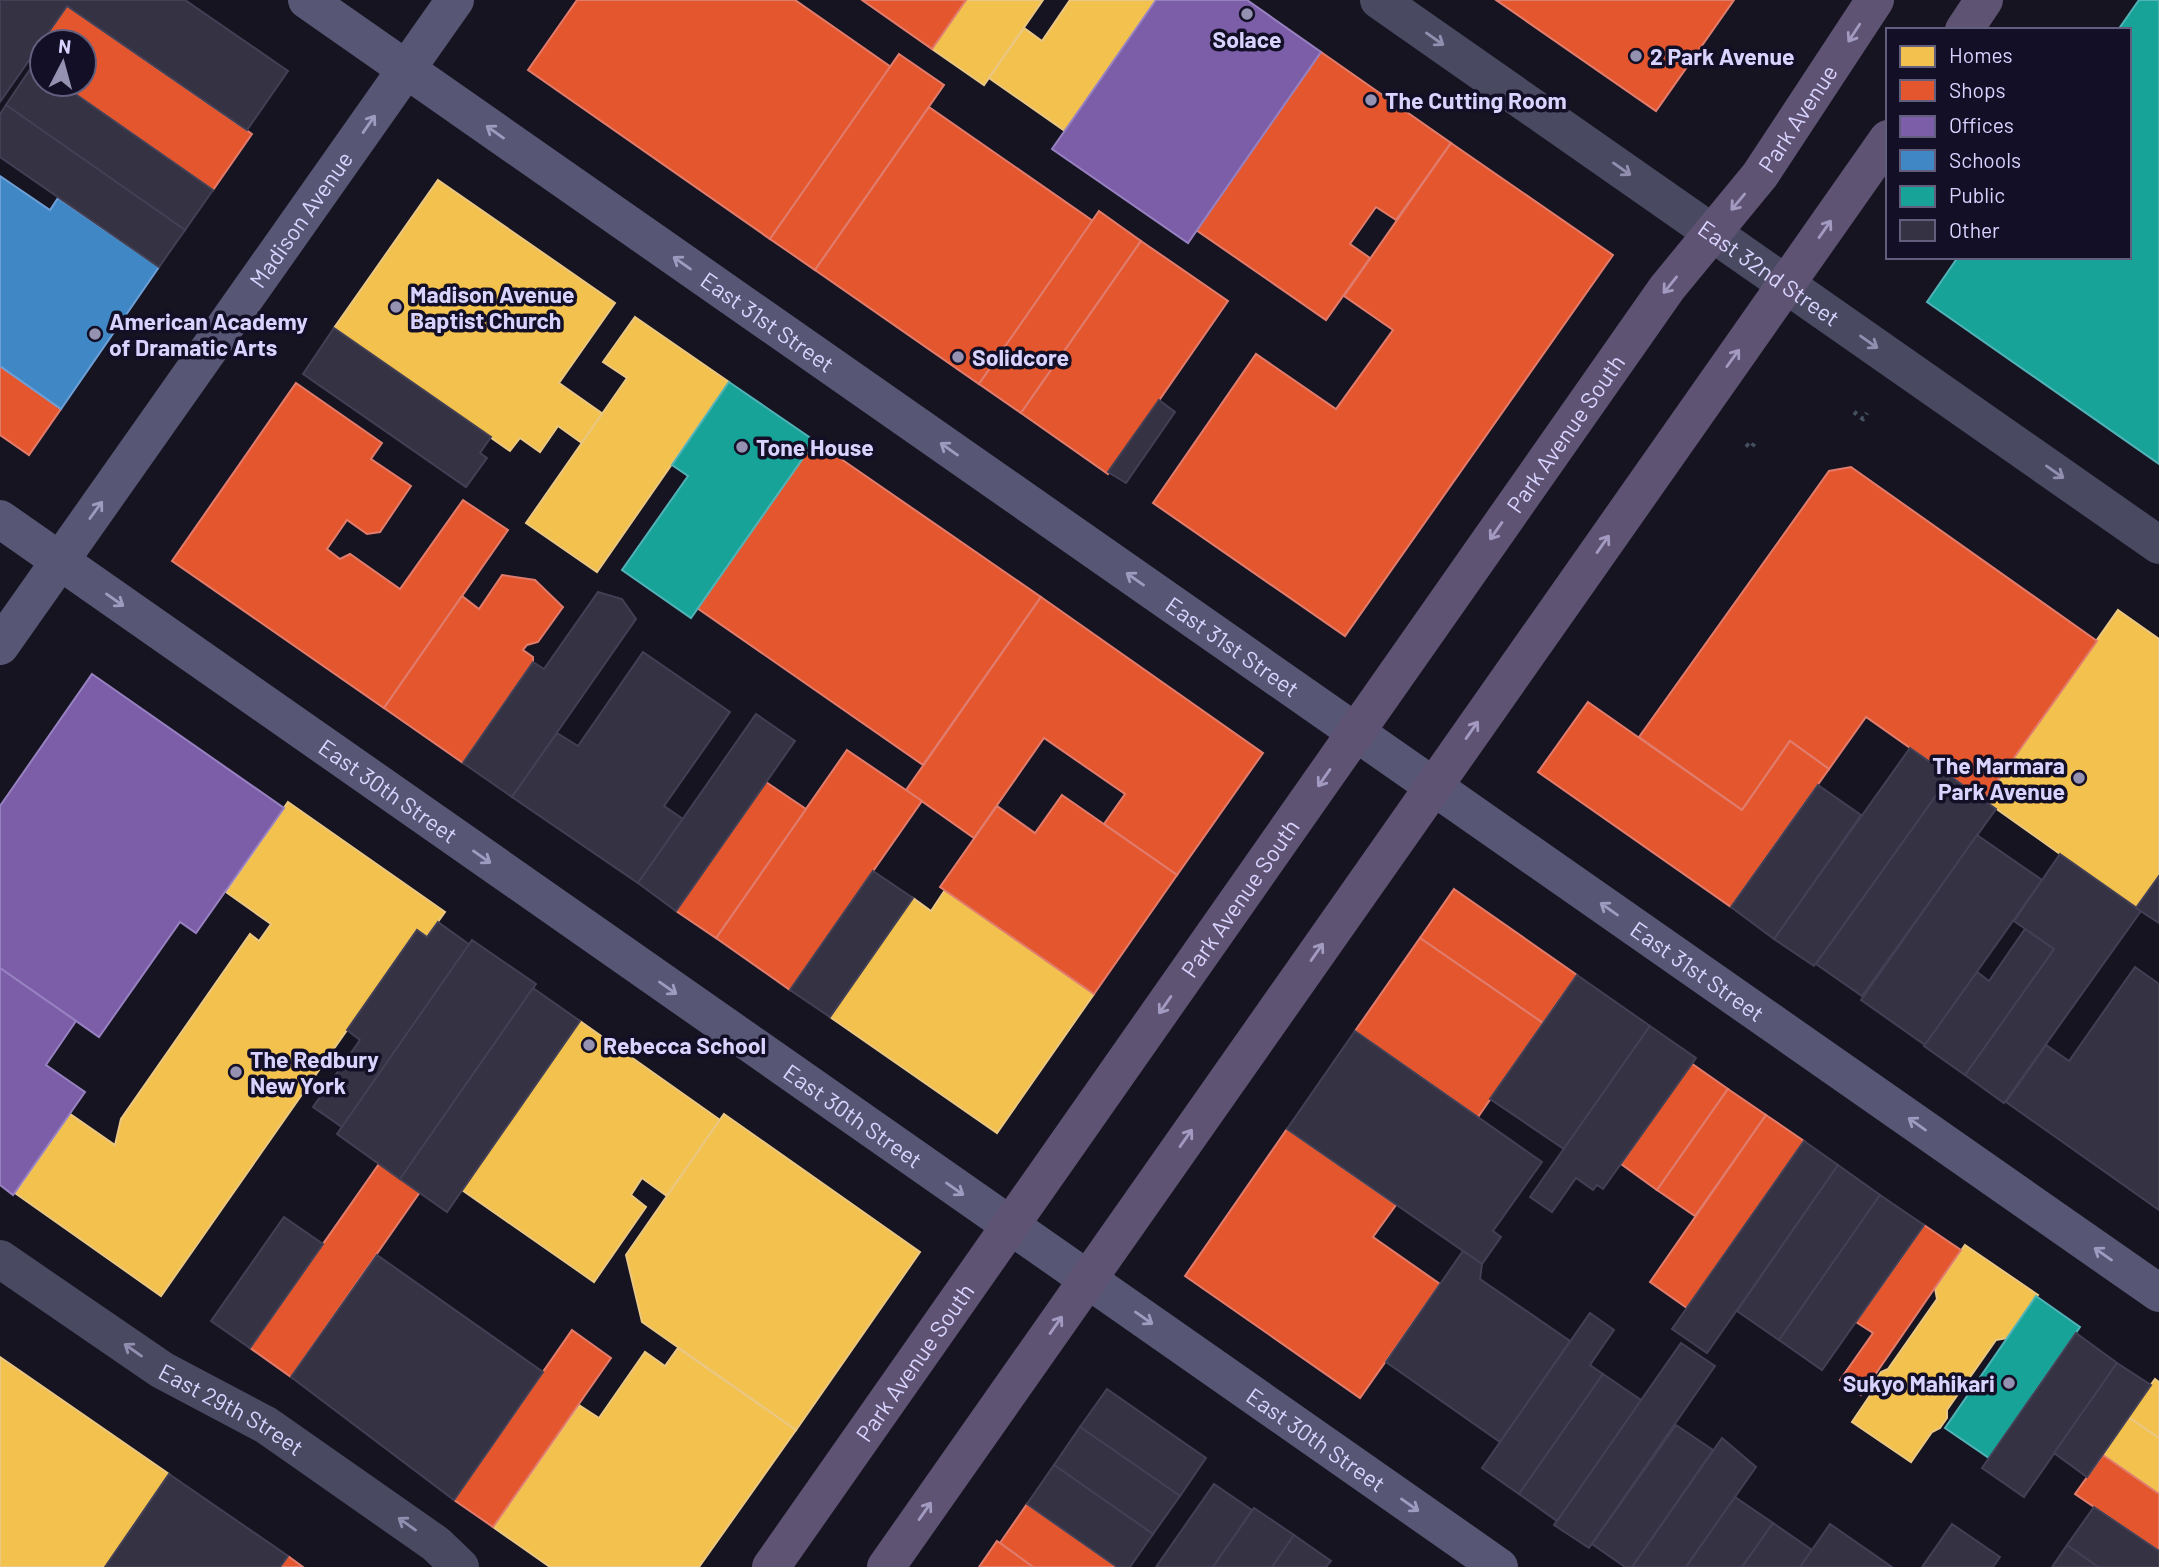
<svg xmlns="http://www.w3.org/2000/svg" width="2159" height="1567" font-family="Barlow,sans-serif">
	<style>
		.homes { fill: #f2c14e; stroke: #eac783; stroke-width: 2 }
		.shops { fill: #e4572e; stroke: #e17c6d; stroke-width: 2 }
		.offices { fill: #7b5ea7; stroke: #9781c1; stroke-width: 2 }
		.schools { fill: #3f88c5; stroke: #6d9fd6; stroke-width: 2 }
		.public { fill: #17a398; stroke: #51b2b7; stroke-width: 2 }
		.building { fill: #343243; stroke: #433f54; stroke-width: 2 }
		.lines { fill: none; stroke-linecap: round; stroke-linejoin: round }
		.path { stroke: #44505f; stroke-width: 4.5; stroke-dasharray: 3.5 5; stroke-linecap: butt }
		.street { stroke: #4a4962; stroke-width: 38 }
		.secondary { stroke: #575674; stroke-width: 38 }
		.primary { stroke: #5e5373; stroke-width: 38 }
		.oneway { stroke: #a29ac0 }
		.oneway2 { stroke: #928eb0 }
		.oneway3 { stroke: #9e9bc0 }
		.poi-dot { fill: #9591b1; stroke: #130f26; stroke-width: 2.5 }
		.labels { text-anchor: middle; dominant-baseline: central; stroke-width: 7; stroke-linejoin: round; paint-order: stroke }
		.poi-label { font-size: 23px; font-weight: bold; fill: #d9d4ff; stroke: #130f26; text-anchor: start }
		.street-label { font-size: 23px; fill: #d9d4ff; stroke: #130f26 }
	</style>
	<rect width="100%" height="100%" fill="#161421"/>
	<!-- homes -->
	<g class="homes">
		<polygon points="966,0 1043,0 984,85 932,49"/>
		<polygon points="1070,0 1156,0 1065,131 989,78 1024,28 1042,41"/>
		<polygon points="438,180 615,303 559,383 603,414 582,443 558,426 540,452 520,438 510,451 334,328"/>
		<polygon points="635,317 729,382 597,572 526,523 627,378 603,362"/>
		<polygon points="2118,610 2159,639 2159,876 2136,908 1984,800"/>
		<polygon points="288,802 445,912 427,937 417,930 161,1296 15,1193 70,1114 115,1145 121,1119 250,934 259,941 271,924 226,892"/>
		<polygon points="945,890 1094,994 997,1133 830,1017 913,898 931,911"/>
		<polygon points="580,1021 720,1120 667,1196 642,1178 631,1195 646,1207 594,1282 462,1190"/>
		<polygon points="724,1114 920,1252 796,1430 642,1322 626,1255"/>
		<polygon points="1965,1245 2038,1295 2007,1338 1996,1340 1947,1410 1947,1418 1940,1428 1932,1432 1911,1462 1852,1422 1873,1391 1874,1382 1881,1372 1888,1369 1937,1299 1935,1288"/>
		<polygon points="678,1348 796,1430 699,1567 550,1567 493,1527 579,1405 599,1418 645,1352 665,1366"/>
		<polygon points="0,1357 169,1474 105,1567 0,1567"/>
		<polygon points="2155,1379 2159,1382 2159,1438 2128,1417"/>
		<polygon points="2128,1417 2159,1438 2159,1494 2103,1455"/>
	</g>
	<!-- shops -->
	<g class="shops">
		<polygon points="577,0 795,0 891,67 770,239 528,70"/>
		<polygon points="862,0 966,0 932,49"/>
		<polygon points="1496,0 1734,0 1656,111"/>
		<polygon points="67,6 252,134 213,190 61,84 84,84 84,42 42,42"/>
		<polygon points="42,42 42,71 29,61"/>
		<polygon points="1321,52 1451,143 1396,220 1376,207 1350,244 1370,258 1326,320 1196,230"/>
		<polygon points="899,54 944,85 815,270 770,239"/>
		<polygon points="929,107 1093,221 979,384 815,270"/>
		<polygon points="1451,143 1613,255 1345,636 1153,503 1256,354 1336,409 1393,330 1344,296"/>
		<polygon points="1099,211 1141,241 1021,413 979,384"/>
		<polygon points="1141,241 1228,301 1108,474 1021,413"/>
		<polygon points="0,366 61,409 29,455 0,435"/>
		<polygon points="296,383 382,443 371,459 411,486 380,532 367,534 347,520 327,549 340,559 350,554 400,589 463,500 508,530 384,708 172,561"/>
		<polygon points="815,441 1041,597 923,765 697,608"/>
		<polygon points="1851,467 2097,641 1984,800 1866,717 1829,769 1790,741 1742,810 1639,737 1829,471"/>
		<polygon points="502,575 535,580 563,607 538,642 527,645 523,650 533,657 533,662 463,763 384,708 462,596 479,609"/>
		<polygon points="1041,597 1263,753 1177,875 1104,824 1125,794 1044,738 974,838 906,790"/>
		<polygon points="1588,702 1742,810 1790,741 1829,769 1731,907 1538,772"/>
		<polygon points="847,750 922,801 790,990 716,938"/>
		<polygon points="766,782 806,809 716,938 676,911"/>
		<polygon points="1062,795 1177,875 1094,994 940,887 997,806 1035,833"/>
		<polygon points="1454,889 1577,975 1543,1023 1420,938"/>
		<polygon points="1420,938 1543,1023 1478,1117 1355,1031"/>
		<polygon points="1691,1063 1728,1089 1657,1190 1621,1164"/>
		<polygon points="1728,1089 1766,1115 1695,1216 1657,1190"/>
		<polygon points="1766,1115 1804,1141 1687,1308 1650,1282"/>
		<polygon points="1287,1129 1396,1205 1373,1237 1440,1284 1360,1398 1185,1276"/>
		<polygon points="379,1164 420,1192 291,1377 250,1348"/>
		<polygon points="1924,1225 1961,1250 1861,1395 1840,1380 1873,1333 1856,1322"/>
		<polygon points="572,1330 611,1358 493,1527 454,1500"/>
		<polygon points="2103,1455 2159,1494 2159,1551 2075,1494"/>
		<polygon points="1027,1504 1117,1567 1033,1567 1000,1543"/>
		<polygon points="997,1541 1000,1543 1033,1567 979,1567"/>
		<polygon points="288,1556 303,1567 280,1567"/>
	</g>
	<!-- offices -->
	<g class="offices">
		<polygon points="1156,0 1247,0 1321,52 1188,243 1052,149"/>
		<polygon points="92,674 284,808 196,933 180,922 99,1037 0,968 0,806"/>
		<polygon points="0,968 76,1021 46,1065 85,1092 13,1195 0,1185"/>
	</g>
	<!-- schools -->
	<polygon class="schools" points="0,176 50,210 58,198 159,267 61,409 0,366"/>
	<!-- public -->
	<g class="public">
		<polygon points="2139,0 2159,0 2159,464 1927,302 1958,257 2129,257 2129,30 2118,30"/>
		<polygon points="729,382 815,441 691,618 622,570 688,476 672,465"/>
		<polygon points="2036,1296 2080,1327 1989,1458 1945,1428"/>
	</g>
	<!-- building -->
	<g class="building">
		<polygon points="0,0 185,0 288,71 247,130 67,6 0,102"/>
		<polygon points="33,65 42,71 42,84 61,84 213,190 185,230 6,105"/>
		<polygon points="6,105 185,230 159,267 0,157 0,114"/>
		<polygon points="334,328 491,437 480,453 487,458 466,487 303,374"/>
		<polygon points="1159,400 1175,412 1126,483 1108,472"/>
		<polygon points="598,592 622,599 636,619 512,797 463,763 533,662 544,669"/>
		<polygon points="643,652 730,712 664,806 683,819 638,883 512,797 557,733 578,746"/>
		<polygon points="756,714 795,741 676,911 638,883"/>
		<polygon points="1910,748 1950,776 1814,966 1774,939"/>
		<polygon points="1950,776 1996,809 1862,996 1816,964"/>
		<polygon points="1818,785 1861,815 1774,939 1731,907"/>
		<polygon points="1977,835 2042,880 1925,1045 1861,1000"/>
		<polygon points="2060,854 2141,911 2004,1103 1965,1075 2054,949 2014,921"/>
		<polygon points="873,871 913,898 830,1017 790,990"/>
		<polygon points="2159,876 2159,923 2136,908"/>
		<polygon points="438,922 470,945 342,1127 313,1107 360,1040 347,1030 417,930 427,937"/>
		<polygon points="2025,929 2054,949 1965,1075 1924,1046 1977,972 1989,981"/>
		<polygon points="472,940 536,984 400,1179 337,1134"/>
		<polygon points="2135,967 2159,984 2159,1210 2006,1102 2046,1045 2069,1061"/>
		<polygon points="1577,975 1650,1026 1564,1149 1490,1099"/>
		<polygon points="533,988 580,1021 447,1212 400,1179"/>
		<polygon points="1650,1026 1696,1058 1603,1189 1597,1185 1593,1190 1576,1178 1552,1212 1530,1197"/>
		<polygon points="1355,1031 1542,1162 1493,1231 1501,1237 1482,1264 1287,1129"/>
		<polygon points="1804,1141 1838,1165 1707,1353 1672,1329"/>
		<polygon points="1838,1165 1880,1195 1779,1340 1737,1311"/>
		<polygon points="1880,1195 1924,1225 1822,1370 1779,1340"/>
		<polygon points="284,1217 323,1244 250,1348 211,1321"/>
		<polygon points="1463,1251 1482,1264 1480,1279 1570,1341 1500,1442 1386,1362"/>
		<polygon points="377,1255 543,1372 454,1500 291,1377"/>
		<polygon points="1590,1313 1614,1330 1590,1365 1603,1374 1519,1494 1482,1468"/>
		<polygon points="2076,1333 2117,1363 2024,1497 1982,1468"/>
		<polygon points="1681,1343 1715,1366 1589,1548 1554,1525"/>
		<polygon points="2117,1363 2151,1385 2087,1477 2054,1453"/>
		<polygon points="1603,1374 1641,1400 1557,1521 1519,1494"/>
		<polygon points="1107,1389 1206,1458 1180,1496 1080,1427"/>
		<polygon points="1676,1425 1713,1450 1632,1567 1625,1567 1592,1544"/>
		<polygon points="1080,1427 1180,1496 1153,1534 1054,1465"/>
		<polygon points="1722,1438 1756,1467 1686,1567 1632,1567"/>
		<polygon points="1054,1465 1153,1534 1130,1567 1117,1567 1027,1504"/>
		<polygon points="169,1474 288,1556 280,1567 105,1567"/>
		<polygon points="1214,1484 1252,1510 1213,1567 1156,1567"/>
		<polygon points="1735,1497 1773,1523 1742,1567 1686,1567"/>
		<polygon points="2094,1507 2159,1551 2159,1567 2098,1567 2067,1545"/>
		<polygon points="1254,1508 1294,1535 1272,1567 1213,1567"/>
		<polygon points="1773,1523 1812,1550 1800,1567 1742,1567"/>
		<polygon points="1830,1524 1892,1567 1800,1567"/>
		<polygon points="1952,1524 2000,1557 1993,1567 1922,1567"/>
		<polygon points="1294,1535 1331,1561 1326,1567 1272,1567"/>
		<polygon points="2067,1545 2098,1567 2052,1567"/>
	</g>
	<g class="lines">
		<!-- path -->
		<g class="path">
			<polyline points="1854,412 1863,419 1867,413"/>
			<polyline points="1746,444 1751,448 1756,441"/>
		</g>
		<!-- street -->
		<g class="street">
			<path id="s1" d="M 1379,0 L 2159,545"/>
			<path id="s2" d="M 0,1259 L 162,1370 L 266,1425 L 436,1544 L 460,1567"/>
		</g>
		<!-- secondary -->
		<g class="secondary">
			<path id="s3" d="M 307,0 L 2159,1293"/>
			<path id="s4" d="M 0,519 L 1499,1567"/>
			<path id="s5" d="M 0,646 L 455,0"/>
		</g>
		<!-- primary -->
		<g class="primary">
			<polyline points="1964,30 1984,0"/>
			<path id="s6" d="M 771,1567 L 1667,288 L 1760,175 L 1875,0"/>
			<polyline points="886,1567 1888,139"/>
		</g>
	</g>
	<!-- one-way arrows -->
	<defs><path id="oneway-shaft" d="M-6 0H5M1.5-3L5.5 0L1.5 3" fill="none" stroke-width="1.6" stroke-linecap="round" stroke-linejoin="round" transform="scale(1.75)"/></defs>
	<g class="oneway">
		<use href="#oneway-shaft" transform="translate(1854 33) rotate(123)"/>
		<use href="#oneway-shaft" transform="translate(1738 202) rotate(130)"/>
		<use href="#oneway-shaft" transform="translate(1825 229) rotate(-55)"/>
		<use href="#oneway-shaft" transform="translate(1670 285) rotate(129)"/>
		<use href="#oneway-shaft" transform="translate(1733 358) rotate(-54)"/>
		<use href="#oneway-shaft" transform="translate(1496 531) rotate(125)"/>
		<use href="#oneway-shaft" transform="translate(1603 544) rotate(-55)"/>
		<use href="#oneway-shaft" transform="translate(1472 730) rotate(-55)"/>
		<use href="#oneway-shaft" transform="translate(1324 778) rotate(125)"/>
		<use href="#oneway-shaft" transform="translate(1317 952) rotate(-55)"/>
		<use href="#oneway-shaft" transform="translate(1165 1005) rotate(125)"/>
		<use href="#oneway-shaft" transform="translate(1186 1138) rotate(-55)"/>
		<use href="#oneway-shaft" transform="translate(1056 1325) rotate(-55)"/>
		<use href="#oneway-shaft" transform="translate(925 1511) rotate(-55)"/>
	</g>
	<g class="oneway2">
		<use href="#oneway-shaft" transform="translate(1435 39) rotate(35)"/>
		<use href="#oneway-shaft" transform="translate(1622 169) rotate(35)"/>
		<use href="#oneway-shaft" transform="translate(1869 342) rotate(35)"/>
		<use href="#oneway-shaft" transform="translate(2055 472) rotate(35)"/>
		<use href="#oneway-shaft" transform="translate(133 1350) rotate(-145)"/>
		<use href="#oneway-shaft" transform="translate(407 1524) rotate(-145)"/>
	</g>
	<g class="oneway3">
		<use href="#oneway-shaft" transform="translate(369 124) rotate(-55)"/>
		<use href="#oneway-shaft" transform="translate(495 132) rotate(-145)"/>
		<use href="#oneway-shaft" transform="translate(682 263) rotate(-145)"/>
		<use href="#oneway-shaft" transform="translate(949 449) rotate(-145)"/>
		<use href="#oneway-shaft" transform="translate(96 510) rotate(-54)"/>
		<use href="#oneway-shaft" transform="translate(1135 579) rotate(-145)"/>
		<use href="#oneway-shaft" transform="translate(115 600) rotate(35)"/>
		<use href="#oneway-shaft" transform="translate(482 857) rotate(35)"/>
		<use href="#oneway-shaft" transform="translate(1609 909) rotate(-145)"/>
		<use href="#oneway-shaft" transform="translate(668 988) rotate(35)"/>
		<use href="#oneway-shaft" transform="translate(1917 1124) rotate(-145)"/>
		<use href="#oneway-shaft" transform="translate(955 1189) rotate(35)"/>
		<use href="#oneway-shaft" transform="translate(2103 1254) rotate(-145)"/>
		<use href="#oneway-shaft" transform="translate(1144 1318) rotate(35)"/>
		<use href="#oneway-shaft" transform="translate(1410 1505) rotate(35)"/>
	</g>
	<!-- markers -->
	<g class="poi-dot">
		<circle cx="1247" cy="14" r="7"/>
		<circle cx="1636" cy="56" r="7"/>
		<circle cx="1371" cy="100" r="7"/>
		<circle cx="396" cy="307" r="7"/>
		<circle cx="95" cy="334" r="7"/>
		<circle cx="958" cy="357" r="7"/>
		<circle cx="742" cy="447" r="7"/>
		<circle cx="2079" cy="778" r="7"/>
		<circle cx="589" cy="1045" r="7"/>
		<circle cx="236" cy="1072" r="7"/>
		<circle cx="2009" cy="1383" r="7"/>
	</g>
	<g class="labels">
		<!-- poi labels -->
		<g class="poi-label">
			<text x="1247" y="39" text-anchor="middle">Solace</text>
			<text x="1650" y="56">2 Park Avenue</text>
			<text x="1385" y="100">The Cutting Room</text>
			<text x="410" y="294">Madison Avenue<tspan x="410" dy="26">Baptist Church</tspan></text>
			<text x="109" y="321">American Academy<tspan x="109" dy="26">of Dramatic Arts</tspan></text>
			<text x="972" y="357">Solidcore</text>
			<text x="756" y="447">Tone House</text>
			<text x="2065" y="765" text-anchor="end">The Marmara<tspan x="2065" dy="26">Park Avenue</tspan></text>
			<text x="603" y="1045">Rebecca School</text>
			<text x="250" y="1059">The Redbury<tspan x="250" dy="26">New York</tspan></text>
			<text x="1995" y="1383" text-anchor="end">Sukyo Mahikari</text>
		</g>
		<!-- street labels -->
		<g class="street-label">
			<text stroke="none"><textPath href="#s6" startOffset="1776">Park Avenue</textPath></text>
			<text stroke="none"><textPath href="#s5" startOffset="522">Madison Avenue</textPath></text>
			<text stroke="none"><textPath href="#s1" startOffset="476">East 32nd Street</textPath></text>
			<text stroke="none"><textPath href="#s3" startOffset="562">East 31st Street</textPath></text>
			<text stroke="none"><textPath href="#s6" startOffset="1384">Park Avenue South</textPath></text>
			<text stroke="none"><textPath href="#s3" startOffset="1129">East 31st Street</textPath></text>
			<text stroke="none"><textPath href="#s4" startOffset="474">East 30th Street</textPath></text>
			<text stroke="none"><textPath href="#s6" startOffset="817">Park Avenue South</textPath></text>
			<text stroke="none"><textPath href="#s3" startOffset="1696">East 31st Street</textPath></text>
			<text stroke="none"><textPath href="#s4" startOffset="1041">East 30th Street</textPath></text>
			<text stroke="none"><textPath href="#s6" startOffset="250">Park Avenue South</textPath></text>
			<text stroke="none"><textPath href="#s2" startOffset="276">East 29th Street</textPath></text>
			<text stroke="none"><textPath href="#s4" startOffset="1606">East 30th Street</textPath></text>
		</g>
	</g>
	<!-- legend -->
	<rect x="1886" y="28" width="245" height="231" fill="#130f26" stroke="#625e7d" stroke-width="2"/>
	<rect x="1900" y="46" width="35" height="21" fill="#f2c14e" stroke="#625e7d" stroke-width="2"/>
	<text x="1949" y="63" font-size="21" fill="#d9d4ff">Homes</text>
	<rect x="1900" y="80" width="35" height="21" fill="#e4572e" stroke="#625e7d" stroke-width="2"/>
	<text x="1949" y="98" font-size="21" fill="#d9d4ff">Shops</text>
	<rect x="1900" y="116" width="35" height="21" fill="#7b5ea7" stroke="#625e7d" stroke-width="2"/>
	<text x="1949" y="133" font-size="21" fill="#d9d4ff">Offices</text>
	<rect x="1900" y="150" width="35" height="21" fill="#3f88c5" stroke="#625e7d" stroke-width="2"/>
	<text x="1949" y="168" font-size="21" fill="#d9d4ff">Schools</text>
	<rect x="1900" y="186" width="35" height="21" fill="#17a398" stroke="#625e7d" stroke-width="2"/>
	<text x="1949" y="203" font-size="21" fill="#d9d4ff">Public</text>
	<rect x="1900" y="220" width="35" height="21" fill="#343243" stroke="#625e7d" stroke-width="2"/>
	<text x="1949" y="238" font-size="21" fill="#d9d4ff">Other</text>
	<!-- north arrow -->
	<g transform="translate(63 63) rotate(6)"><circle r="33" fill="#130f26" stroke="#625e7d" stroke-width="2"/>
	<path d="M0-5L12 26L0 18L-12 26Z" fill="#9591b1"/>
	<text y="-10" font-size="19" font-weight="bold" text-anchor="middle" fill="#d9d4ff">N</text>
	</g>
</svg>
